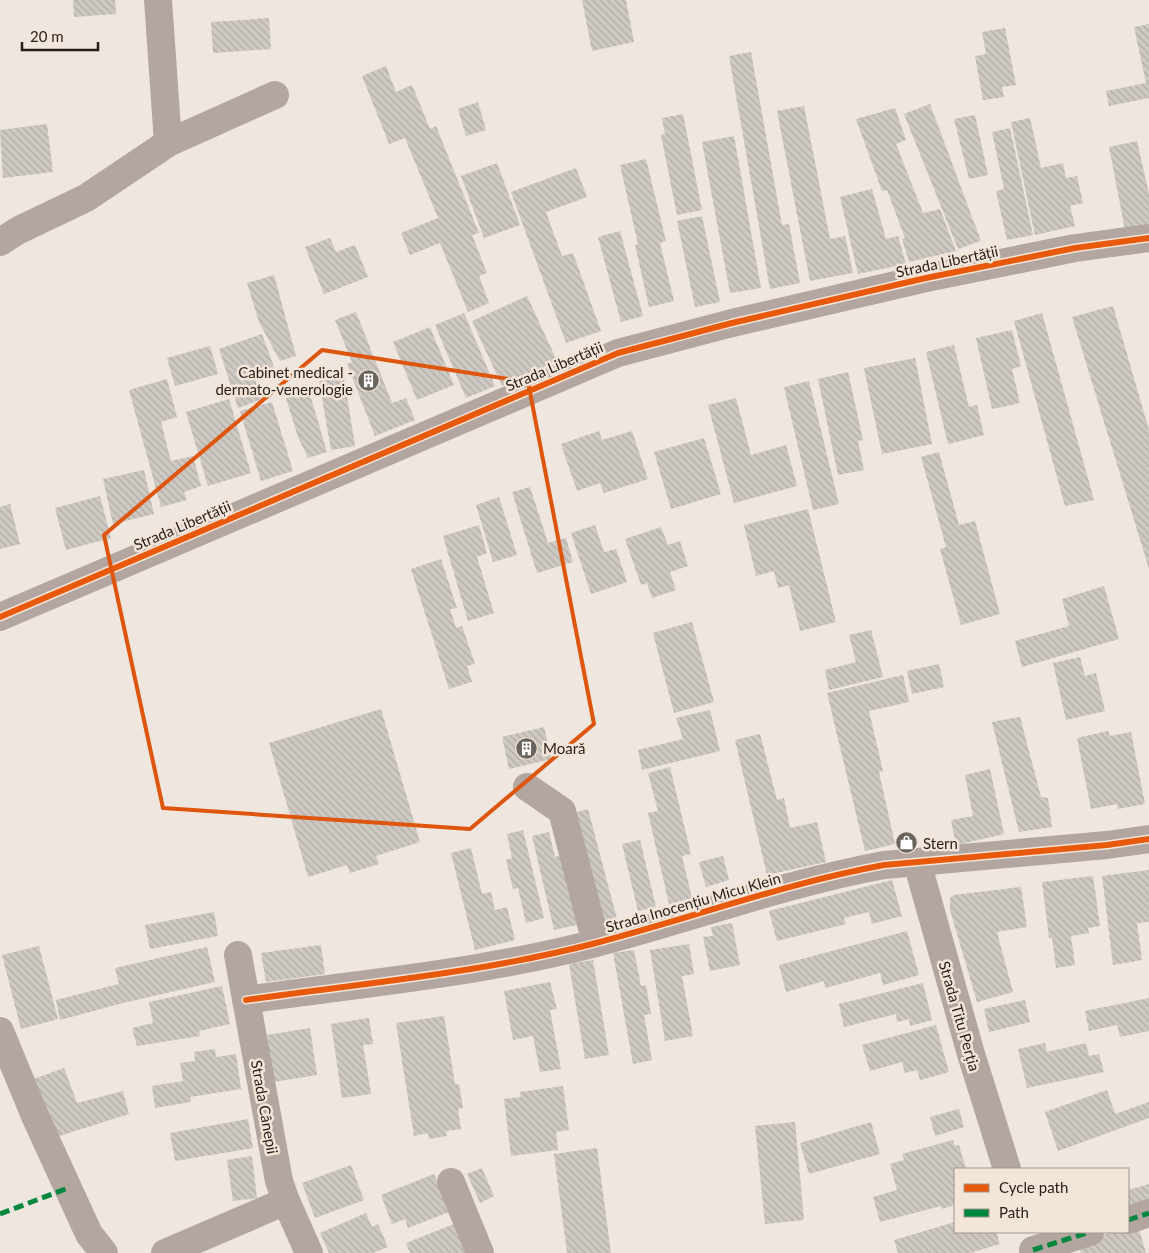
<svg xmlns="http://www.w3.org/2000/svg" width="1149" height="1253" font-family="Lato,sans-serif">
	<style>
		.building { fill: url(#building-back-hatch) }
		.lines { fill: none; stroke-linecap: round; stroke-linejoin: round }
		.minor { stroke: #b3a6a1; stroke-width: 28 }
		.quiet { stroke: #00873e; stroke-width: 5; stroke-dasharray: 10 5; stroke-linecap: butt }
		.cycleway-casing { stroke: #f4e5d9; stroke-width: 9 }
		.cycleway { stroke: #e8590c; stroke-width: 6 }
		.marked { fill: none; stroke: #de560d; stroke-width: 4; stroke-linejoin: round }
		.labels { text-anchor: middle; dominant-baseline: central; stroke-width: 5; stroke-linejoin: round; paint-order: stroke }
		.street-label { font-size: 15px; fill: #231e19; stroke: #f4e5d9 }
		.poi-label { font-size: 15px; fill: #231e19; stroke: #f4e5d9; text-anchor: start }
	</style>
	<defs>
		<pattern id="building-back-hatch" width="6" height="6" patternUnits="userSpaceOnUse" patternTransform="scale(1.25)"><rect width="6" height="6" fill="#cfc9c3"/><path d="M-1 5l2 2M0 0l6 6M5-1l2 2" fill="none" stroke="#b1aca7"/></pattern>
	</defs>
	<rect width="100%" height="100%" fill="#eee6df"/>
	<!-- building -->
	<g class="building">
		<polygon points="73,0 115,0 116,14 74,17"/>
		<polygon points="582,0 626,0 634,42 592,51"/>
		<polygon points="269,18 271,49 213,53 211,22"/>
		<polygon points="1149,24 1149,98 1109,106 1106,91 1146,83 1134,27"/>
		<polygon points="1005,28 1016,85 1002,87 1004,97 983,100 975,56 986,54 982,32"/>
		<polygon points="751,52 782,225 789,224 800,283 770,289 729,56"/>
		<polygon points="386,66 396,92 412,85 430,129 436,126 479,233 472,235 487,273 479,276 489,303 468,312 440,243 410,255 401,233 438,218 405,138 389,144 362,76"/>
		<polygon points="478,102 486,130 466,136 458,109"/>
		<polygon points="930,104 981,241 958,249 904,114"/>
		<polygon points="804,106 830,239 845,236 853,273 810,281 777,111"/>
		<polygon points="895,108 906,140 896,144 923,213 940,209 956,251 909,262 902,239 905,238 887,190 882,191 856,119"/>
		<polygon points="683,114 702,210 677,215 661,135 665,134 662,118"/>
		<polygon points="975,115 988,175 969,179 954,119"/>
		<polygon points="1030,118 1041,168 1063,163 1066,178 1077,176 1083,203 1070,206 1075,226 1035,235 1011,122"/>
		<polygon points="47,124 53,172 3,178 0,130"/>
		<polygon points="1010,128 1033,235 1007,240 996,191 1004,189 992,132"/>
		<polygon points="734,136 761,288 730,293 702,142"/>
		<polygon points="1137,141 1149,194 1149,225 1125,230 1109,147"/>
		<polygon points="646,159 666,241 660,243 674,301 649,307 635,245 638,244 620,165"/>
		<polygon points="497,163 520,225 484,238 461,176"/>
		<polygon points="576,168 587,197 546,212 562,256 573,253 601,331 566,343 511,192"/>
		<polygon points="872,189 886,239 898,236 906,264 858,274 840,197"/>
		<polygon points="702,216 720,302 695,307 677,221"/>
		<polygon points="620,231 643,316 621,322 598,237"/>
		<polygon points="330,238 336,252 355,245 368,277 324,294 305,247"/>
		<polygon points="274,275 296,356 280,361 259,322 247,283"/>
		<polygon points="527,296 557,361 502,386 472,321"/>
		<polygon points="1113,306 1149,430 1149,569 1072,317"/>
		<polygon points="356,312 392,403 406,398 415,420 375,436 347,364 352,362 335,320"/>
		<polygon points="464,313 495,386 466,398 435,325"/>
		<polygon points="1042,313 1094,500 1065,506 1014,321"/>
		<polygon points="430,327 454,385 417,400 393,342"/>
		<polygon points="1012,330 1021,366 1012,369 1020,403 992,409 976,338"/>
		<polygon points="262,334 274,367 253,374 262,399 238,408 219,349"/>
		<polygon points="954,345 969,407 977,405 984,435 948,444 926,352"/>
		<polygon points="210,346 218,374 175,386 167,358"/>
		<polygon points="915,358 932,444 882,454 864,368"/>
		<polygon points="848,372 863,440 858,441 864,470 838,475 818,379"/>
		<polygon points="344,377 355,446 331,450 319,381"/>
		<polygon points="167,379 177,417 161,422 171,461 193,456 201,486 184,492 187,500 161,507 129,390"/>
		<polygon points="809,381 839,504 813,510 784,387"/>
		<polygon points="309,391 327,452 308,458 298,437 286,398"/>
		<polygon points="736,398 751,455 786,445 797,486 734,503 708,405"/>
		<polygon points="229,399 251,473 208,486 186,412"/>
		<polygon points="272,402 293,471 261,481 240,411"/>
		<polygon points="599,431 602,440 632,431 648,479 604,493 600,483 577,491 561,444"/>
		<polygon points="704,438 721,494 671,509 654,452"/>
		<polygon points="939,452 959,525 975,521 1000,614 961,625 940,549 946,547 921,457"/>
		<polygon points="144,470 154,514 113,524 103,479"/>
		<polygon points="530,487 548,543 566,538 573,562 537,573 512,492"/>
		<polygon points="100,496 111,538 66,550 55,508"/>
		<polygon points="499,497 517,555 493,562 476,505"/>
		<polygon points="10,504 20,544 0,549 0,507"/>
		<polygon points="808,509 836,622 800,631 789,585 778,588 774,571 756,576 744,525"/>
		<polygon points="479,525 487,553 477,557 494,613 468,621 443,536"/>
		<polygon points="595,525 604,552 616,549 627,582 591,594 571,533"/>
		<polygon points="661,527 668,545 680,541 688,566 670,572 676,590 652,598 647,583 641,585 625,539"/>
		<polygon points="441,559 457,608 450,609 456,628 462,626 475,664 467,666 472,682 449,689 411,569"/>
		<polygon points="1104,586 1119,639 1022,667 1015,641 1069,626 1062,599"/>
		<polygon points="692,622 714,702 674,713 653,633"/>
		<polygon points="871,630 883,677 829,690 825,670 856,662 849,635"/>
		<polygon points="1080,657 1085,676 1096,673 1105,711 1066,720 1053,663"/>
		<polygon points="939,664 944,687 912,694 907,671"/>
		<polygon points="903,675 909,702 869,711 883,771 879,772 895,844 865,851 827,693"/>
		<polygon points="381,709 420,842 376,856 379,864 350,873 347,865 308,877 269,743"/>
		<polygon points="710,710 720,751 642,770 638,750 683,739 676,718"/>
		<polygon points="1020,717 1041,797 1048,798 1052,827 1019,832 992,722"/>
		<polygon points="544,727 552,759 509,769 502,737"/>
		<polygon points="1108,731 1110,736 1131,732 1145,804 1118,809 1117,804 1091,809 1077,738"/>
		<polygon points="760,734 777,800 784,798 790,828 817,822 826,862 767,875 735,740"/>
		<polygon points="670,767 691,854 682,856 692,898 669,904 648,813 658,811 648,773"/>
		<polygon points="990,769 1004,834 956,845 951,820 973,816 965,775"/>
		<polygon points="588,809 617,919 595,924 566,815"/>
		<polygon points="523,830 544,918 526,923 518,888 513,889 506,860 512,858 507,834"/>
		<polygon points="549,832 555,857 566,854 582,924 554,930 532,836"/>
		<polygon points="640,840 656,907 638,911 622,844"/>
		<polygon points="471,848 482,894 491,892 495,910 507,907 515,940 475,950 451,853"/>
		<polygon points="723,856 729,880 706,887 699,862"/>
		<polygon points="1149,870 1149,922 1137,923 1142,960 1113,965 1102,876"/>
		<polygon points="1093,876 1100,926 1088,928 1089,933 1071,936 1075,965 1056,968 1052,938 1049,938 1042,882"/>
		<polygon points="892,880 902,916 872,924 869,912 844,918 846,924 777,941 769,911"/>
		<polygon points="1021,887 1027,927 997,932 1013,992 977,1002 950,910 950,898 954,895"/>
		<polygon points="214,912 218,936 150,949 145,925"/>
		<polygon points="732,923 740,965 710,971 703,937 713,936 711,927"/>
		<polygon points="907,931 919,975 883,985 880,973 825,988 824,981 786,992 779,965"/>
		<polygon points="689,944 694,974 682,976 693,1036 665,1041 650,950"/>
		<polygon points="321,945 325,974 266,982 261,953"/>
		<polygon points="39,946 58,1019 21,1029 2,955"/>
		<polygon points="207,947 215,982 123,1003 60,1020 56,1000 119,984 115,968"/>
		<polygon points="634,950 641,986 646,985 651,1014 644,1015 652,1060 633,1064 613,953"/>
		<polygon points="593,960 609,1055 585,1059 569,964"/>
		<polygon points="550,982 557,1009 550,1010 561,1069 540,1072 533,1036 513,1040 504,991"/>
		<polygon points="923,983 932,1020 910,1026 909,1019 897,1022 896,1014 844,1027 839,1004"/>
		<polygon points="222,986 230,1024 199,1031 200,1036 137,1046 132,1028 153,1023 149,1002"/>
		<polygon points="1149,998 1149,1031 1120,1037 1117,1025 1089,1031 1085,1011"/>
		<polygon points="1025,1000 1030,1022 989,1032 984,1009"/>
		<polygon points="444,1016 455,1084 459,1084 463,1108 458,1109 461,1129 446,1131 447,1136 429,1139 428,1133 414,1136 396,1023"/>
		<polygon points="369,1018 373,1044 363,1045 371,1094 342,1098 331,1024"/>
		<polygon points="936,1025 949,1072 920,1080 917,1070 905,1073 902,1062 870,1071 862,1045"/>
		<polygon points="310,1028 317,1075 274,1082 267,1035"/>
		<polygon points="1045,1043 1047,1052 1086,1043 1089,1056 1099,1054 1104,1072 1027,1088 1018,1049"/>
		<polygon points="215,1049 216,1057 236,1054 241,1089 190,1097 191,1102 155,1108 152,1086 183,1081 180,1063 195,1061 194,1052"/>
		<polygon points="64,1068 77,1103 123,1091 129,1114 53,1138 31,1080"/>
		<polygon points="563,1086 569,1130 556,1132 558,1150 511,1156 504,1099 521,1097 520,1092"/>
		<polygon points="1107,1090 1115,1114 1149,1102 1149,1118 1058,1151 1045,1112"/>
		<polygon points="959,1109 964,1127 935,1136 930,1117"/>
		<polygon points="248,1119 253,1148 175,1161 170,1133"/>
		<polygon points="795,1122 804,1220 765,1224 755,1126"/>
		<polygon points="871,1122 880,1154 809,1174 800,1143"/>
		<polygon points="953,1140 955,1146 959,1145 966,1169 955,1169 955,1205 942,1209 941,1206 880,1222 873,1197 897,1190 890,1164 904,1160 902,1154"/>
		<polygon points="597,1148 611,1253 567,1253 554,1154"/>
		<polygon points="252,1156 257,1198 233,1201 227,1160"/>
		<polygon points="351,1165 364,1200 315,1218 302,1183"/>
		<polygon points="482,1168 494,1196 480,1203 467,1174"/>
		<polygon points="434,1174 449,1212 408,1228 405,1219 392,1224 381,1195"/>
		<polygon points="1149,1184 1149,1204 1128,1211 1128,1190"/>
		<polygon points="366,1213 372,1227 378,1224 388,1247 373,1253 329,1253 320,1233"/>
		<polygon points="955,1222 955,1232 996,1232 1000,1244 970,1253 898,1253 894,1240"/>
		<polygon points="454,1224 465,1253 410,1253 406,1243"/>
		<polygon points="1138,1225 1146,1253 1081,1253 1077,1242 1114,1232 1128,1232"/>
	</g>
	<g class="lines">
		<!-- minor -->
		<g class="minor">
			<polyline points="168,143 275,95"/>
			<polyline points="0,242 19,230 86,198 168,143 158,0"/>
			<polyline points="0,617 618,353 732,323 926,278 1075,248 1149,238"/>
			<polyline points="527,787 562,811 596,943"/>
			<polyline points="917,862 971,1054 1007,1169"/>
			<polyline points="238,955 279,1181 286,1201 309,1253"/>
			<path d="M 246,1000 C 363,983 482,973 596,943 C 692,918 786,883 884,865 L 1107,845 L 1149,839"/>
			<polyline points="0,1031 35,1116 89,1234 104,1253"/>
			<polyline points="451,1182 480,1253"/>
			<polyline points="1128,1220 1149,1213"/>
			<polyline points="1033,1250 1090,1232"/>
			<polyline points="165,1253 286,1201"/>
		</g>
		<!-- quiet -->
		<g class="quiet">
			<polyline points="0,1214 68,1188"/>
			<polyline points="1128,1220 1149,1213"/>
			<polyline points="1033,1250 1090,1232"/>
		</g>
		<defs>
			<g id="cycleway">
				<polyline points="0,617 618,353 732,323 926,278 1075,248 1149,238"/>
				<path d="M 246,1000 C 363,983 482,973 596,943 C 692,918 786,883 884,865 L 1107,845 L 1149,839"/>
			</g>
		</defs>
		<!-- cycleway casing -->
		<use href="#cycleway" class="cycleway-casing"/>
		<!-- cycleway -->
		<use href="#cycleway" class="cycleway"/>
	</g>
	<!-- marked area -->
	<path class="marked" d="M 322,350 L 528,382 L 594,724 L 470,829 L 163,808 L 104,535 Z"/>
	<!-- icons -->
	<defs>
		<symbol id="building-disc" viewBox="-11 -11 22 22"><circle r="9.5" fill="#6a645e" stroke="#f4e5d9"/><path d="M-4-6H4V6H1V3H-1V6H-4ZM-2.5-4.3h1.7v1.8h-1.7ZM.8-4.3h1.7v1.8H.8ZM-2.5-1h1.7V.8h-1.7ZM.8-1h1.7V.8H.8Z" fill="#fff"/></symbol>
		<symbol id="shop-disc" viewBox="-11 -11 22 22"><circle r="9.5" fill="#6a645e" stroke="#f4e5d9"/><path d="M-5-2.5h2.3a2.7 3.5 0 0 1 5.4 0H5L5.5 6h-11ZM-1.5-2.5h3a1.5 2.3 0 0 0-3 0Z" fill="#fff"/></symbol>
	</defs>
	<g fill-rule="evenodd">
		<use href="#building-disc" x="356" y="368" width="25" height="25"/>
		<use href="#building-disc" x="514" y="736" width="25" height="25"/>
		<use href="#shop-disc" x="894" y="830" width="25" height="25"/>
	</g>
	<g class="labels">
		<!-- street labels -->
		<g class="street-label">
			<text transform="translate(947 261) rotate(-12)">Strada Libertății</text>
			<text transform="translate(554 366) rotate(-23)">Strada Libertății</text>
			<text transform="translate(182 525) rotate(-23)">Strada Libertății</text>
			<text transform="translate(693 902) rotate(-16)">Strada Inocențiu Micu Klein</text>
			<text transform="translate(960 1016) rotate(74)">Strada Titu Perția</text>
			<text transform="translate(265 1107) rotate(80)">Strada Cânepii</text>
		</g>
		<!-- poi labels -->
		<g class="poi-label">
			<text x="353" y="372" text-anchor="end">Cabinet medical -<tspan x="353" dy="17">dermato-venerologie</tspan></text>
			<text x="543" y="748">Moară</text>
			<text x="923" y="843">Stern</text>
		</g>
	</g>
	<!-- legend -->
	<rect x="954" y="1168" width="175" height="65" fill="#f4e5d9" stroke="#a0958c"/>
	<rect x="964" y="1184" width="25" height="8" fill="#e8590c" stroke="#a0958c"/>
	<text x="999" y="1193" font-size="15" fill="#231e19">Cycle path</text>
	<rect x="964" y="1209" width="25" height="8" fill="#00873e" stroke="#a0958c"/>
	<text x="999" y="1218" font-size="15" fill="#231e19">Path</text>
	<!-- scale -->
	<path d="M22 42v8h76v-8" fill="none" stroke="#231e19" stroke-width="2.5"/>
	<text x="30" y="42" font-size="15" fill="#231e19" stroke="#f4e5d9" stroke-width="4" paint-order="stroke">20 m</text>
</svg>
